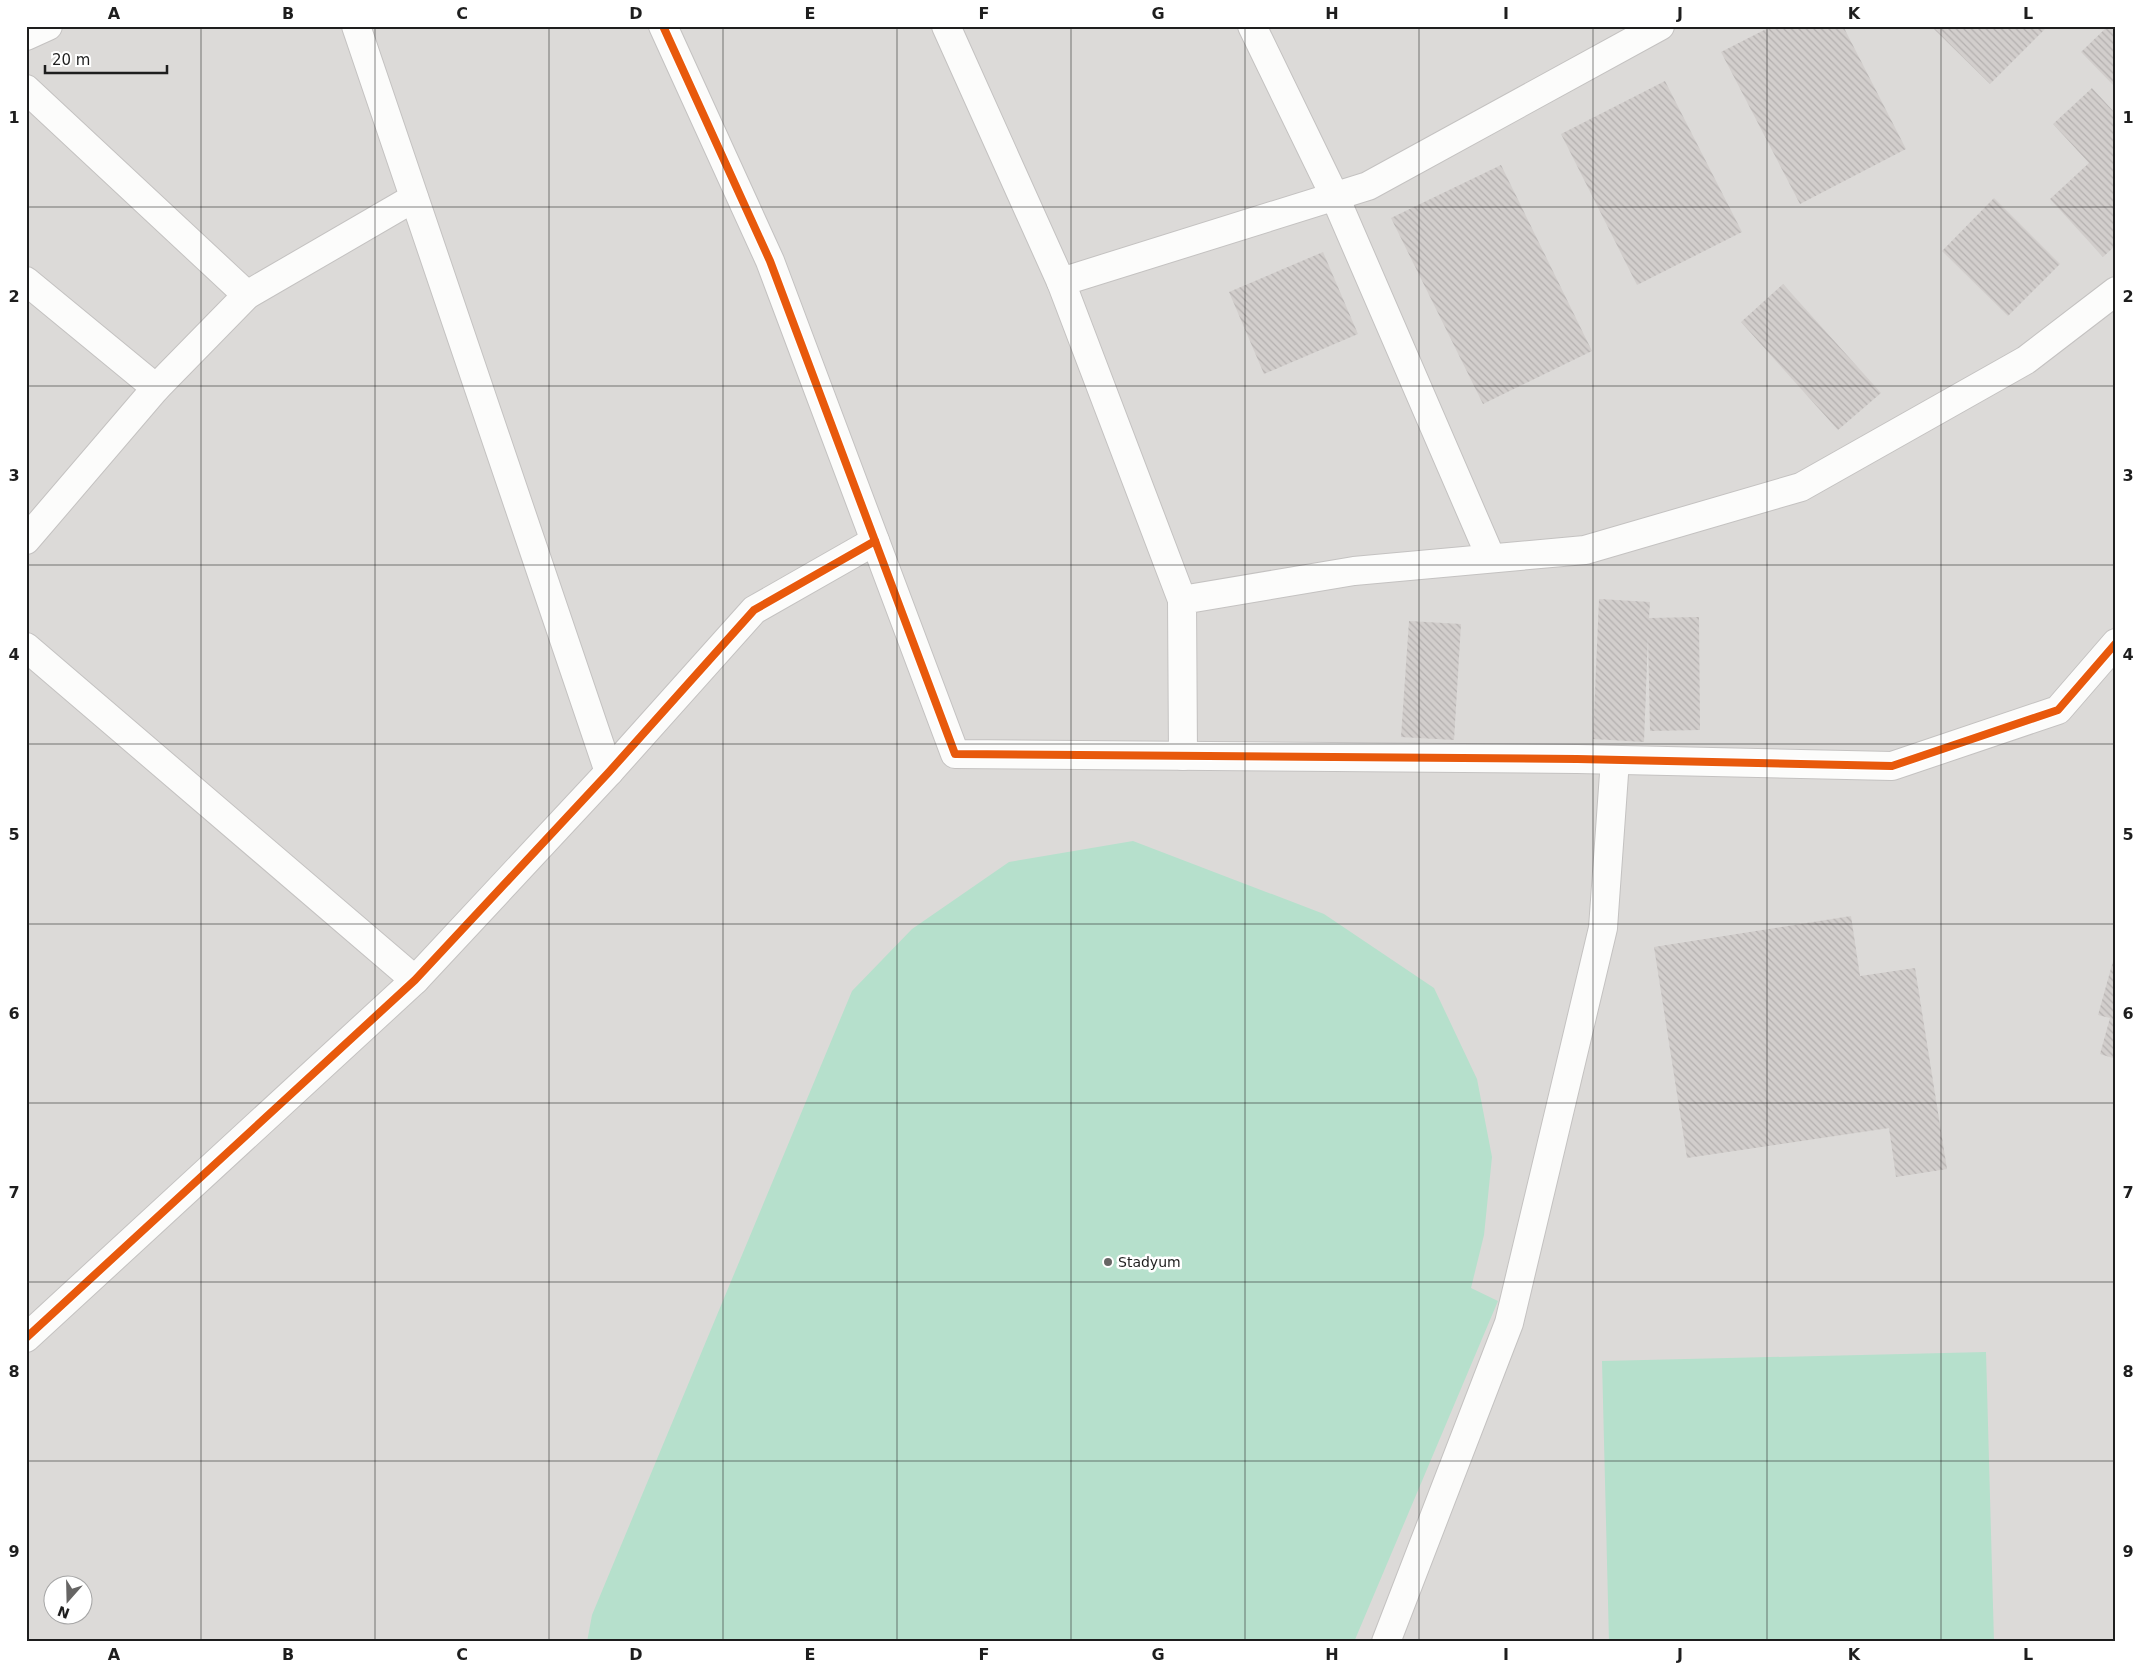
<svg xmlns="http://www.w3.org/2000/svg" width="2142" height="1668" font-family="'DejaVu Sans',sans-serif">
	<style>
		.residential { fill: #dcdad8; fill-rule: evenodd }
		.pitch { fill: #b6e0cc }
		.building { fill: url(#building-back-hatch) }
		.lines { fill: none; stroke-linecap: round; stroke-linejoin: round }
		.minor-casing { stroke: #c4c2c1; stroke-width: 30 }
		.minor { stroke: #fcfcfb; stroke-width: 28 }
		.cycleway-casing { stroke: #fff; stroke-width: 11 }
		.cycleway { stroke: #e8590c; stroke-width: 8 }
		.grid { fill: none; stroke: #1e1e1e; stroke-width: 1; stroke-opacity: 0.55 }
		.poi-dot { fill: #666564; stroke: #fff; stroke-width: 2 }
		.labels { text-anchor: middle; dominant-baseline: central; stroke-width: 5; stroke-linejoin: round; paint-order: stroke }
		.poi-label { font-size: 14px; fill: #1e1e1e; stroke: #fff; text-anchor: start }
		.neatline { fill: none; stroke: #1e1e1e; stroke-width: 2 }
		.grid-label { font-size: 16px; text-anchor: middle; font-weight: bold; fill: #1e1e1e }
	</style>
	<defs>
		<pattern id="building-back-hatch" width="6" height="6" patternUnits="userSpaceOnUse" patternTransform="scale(1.25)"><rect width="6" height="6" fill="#d2cecc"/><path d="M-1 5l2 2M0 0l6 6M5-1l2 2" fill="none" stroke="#b4b0af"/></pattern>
	</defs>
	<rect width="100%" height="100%" fill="#edeae7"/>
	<!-- residential -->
	<path class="residential" d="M 26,26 L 2116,26 L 2116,1642 L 26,1642 ZM 52,1586 L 82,1586 L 82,1616 L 52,1616 Z"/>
	<!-- pitch -->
	<g class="pitch">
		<polygon points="1133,841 1324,914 1434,988 1477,1079 1492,1157 1484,1235 1471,1288 1498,1301 1354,1642 587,1642 592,1615 852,991 912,929 1009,862"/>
		<polygon points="1986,1352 1994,1642 1609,1642 1602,1361"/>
	</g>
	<!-- building -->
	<g class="building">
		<polygon points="1772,26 1843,26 1906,149 1800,204 1721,52"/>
		<polygon points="1931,26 2048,26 1990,84"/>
		<polygon points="2108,26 2116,26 2116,88 2081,52"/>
		<polygon points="1665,81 1742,232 1637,285 1561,134"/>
		<polygon points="2092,88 2116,114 2116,245 2103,257 2050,199 2089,163 2053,124"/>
		<polygon points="1501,165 1592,351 1483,404 1391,218"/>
		<polygon points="1994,198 2060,264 2008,316 1942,251"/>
		<polygon points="1323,252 1358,334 1264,374 1229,292"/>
		<polygon points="1783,284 1881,393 1838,430 1741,322"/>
		<polygon points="1599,599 1650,602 1649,618 1699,617 1700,730 1650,731 1648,636 1644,742 1593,739"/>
		<polygon points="1409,621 1461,624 1454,740 1401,737"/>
		<polygon points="1851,916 1860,976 1915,968 1947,1169 1896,1177 1889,1128 1687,1158 1654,947"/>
		<polygon points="2115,954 2116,954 2116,1059 2100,1054 2110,1018 2098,1015"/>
	</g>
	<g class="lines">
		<defs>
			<g id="minor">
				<polyline points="356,26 609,772"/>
				<polyline points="663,26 770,261 955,754 1577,759 1892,766 2058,710 2116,643"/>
				<polyline points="946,26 1061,282 1182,600"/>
				<polyline points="1252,26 1335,197 1491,558"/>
				<polyline points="26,36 48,26"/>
				<polyline points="26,89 247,295"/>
				<polyline points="26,281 156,388"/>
				<polyline points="1061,282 1368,186 1660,26"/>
				<polyline points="26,540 156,388 247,295 414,198"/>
				<polyline points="26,647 415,980"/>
				<polyline points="1183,756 1182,600 1354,571 1585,550 1801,487 2026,360 2116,291"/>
				<polyline points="26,1338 415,980 609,772 754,610 875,541"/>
				<polyline points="1386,1642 1509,1323 1603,928 1615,760"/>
			</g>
		</defs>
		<!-- minor casing -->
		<use href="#minor" class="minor-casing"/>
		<!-- minor -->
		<use href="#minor" class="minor"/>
		<defs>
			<g id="cycleway">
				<polyline points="663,26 770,261 955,754 1577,759 1892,766 2058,710 2116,643"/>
				<polyline points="26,1338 415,980 609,772 754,610 875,541"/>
			</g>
		</defs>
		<!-- cycleway casing -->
		<use href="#cycleway" class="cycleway-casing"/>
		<!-- cycleway -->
		<use href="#cycleway" class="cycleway"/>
	</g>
	<!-- grid -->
	<path class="grid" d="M 201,26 L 201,1642M 375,26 L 375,1642M 549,26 L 549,1642M 723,26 L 723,1642M 897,26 L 897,1642M 1071,26 L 1071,1642M 1245,26 L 1245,1642M 1419,26 L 1419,1642M 1593,26 L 1593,1642M 1767,26 L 1767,1642M 1941,26 L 1941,1642M 26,207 L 2116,207M 26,386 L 2116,386M 26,565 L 2116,565M 26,744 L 2116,744M 26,924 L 2116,924M 26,1103 L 2116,1103M 26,1282 L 2116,1282M 26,1461 L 2116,1461"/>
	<!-- markers -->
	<circle class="poi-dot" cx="1108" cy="1262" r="5"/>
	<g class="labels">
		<!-- poi labels -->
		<g class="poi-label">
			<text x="1118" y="1262">Stadyum</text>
		</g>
	</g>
	<!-- border -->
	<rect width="2142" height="1668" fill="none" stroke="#ffffff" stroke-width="55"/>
	<!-- north arrow -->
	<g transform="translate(68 1600) rotate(200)"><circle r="24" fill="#ffffff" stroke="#a5a5a5"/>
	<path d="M0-4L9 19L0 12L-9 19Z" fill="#666564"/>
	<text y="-8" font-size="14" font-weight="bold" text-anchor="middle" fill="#1e1e1e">N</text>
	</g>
	<!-- scale -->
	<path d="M45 65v8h122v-8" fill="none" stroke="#1e1e1e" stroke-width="2.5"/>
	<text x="52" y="65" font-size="15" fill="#1e1e1e" stroke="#ffffff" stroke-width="4" paint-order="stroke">20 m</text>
	<rect x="28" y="28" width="2086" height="1612" class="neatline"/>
	<g class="grid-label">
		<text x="114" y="19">A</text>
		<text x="288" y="19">B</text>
		<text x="462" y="19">C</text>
		<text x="636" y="19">D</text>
		<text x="810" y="19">E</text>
		<text x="984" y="19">F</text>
		<text x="1158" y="19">G</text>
		<text x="1332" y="19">H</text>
		<text x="1506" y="19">I</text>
		<text x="1680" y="19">J</text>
		<text x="1854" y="19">K</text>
		<text x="2028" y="19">L</text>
		<text x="14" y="123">1</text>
		<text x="2128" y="123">1</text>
		<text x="14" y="302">2</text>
		<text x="2128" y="302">2</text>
		<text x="14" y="481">3</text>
		<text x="2128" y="481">3</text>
		<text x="14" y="660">4</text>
		<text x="2128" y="660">4</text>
		<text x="14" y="840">5</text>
		<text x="2128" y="840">5</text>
		<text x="14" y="1019">6</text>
		<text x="2128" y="1019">6</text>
		<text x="14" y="1198">7</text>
		<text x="2128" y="1198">7</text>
		<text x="14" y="1377">8</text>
		<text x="2128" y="1377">8</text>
		<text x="14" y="1557">9</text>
		<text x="2128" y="1557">9</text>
		<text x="114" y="1660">A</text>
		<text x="288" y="1660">B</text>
		<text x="462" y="1660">C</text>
		<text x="636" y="1660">D</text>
		<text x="810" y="1660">E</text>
		<text x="984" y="1660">F</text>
		<text x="1158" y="1660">G</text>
		<text x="1332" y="1660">H</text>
		<text x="1506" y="1660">I</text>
		<text x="1680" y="1660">J</text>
		<text x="1854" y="1660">K</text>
		<text x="2028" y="1660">L</text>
	</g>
</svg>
